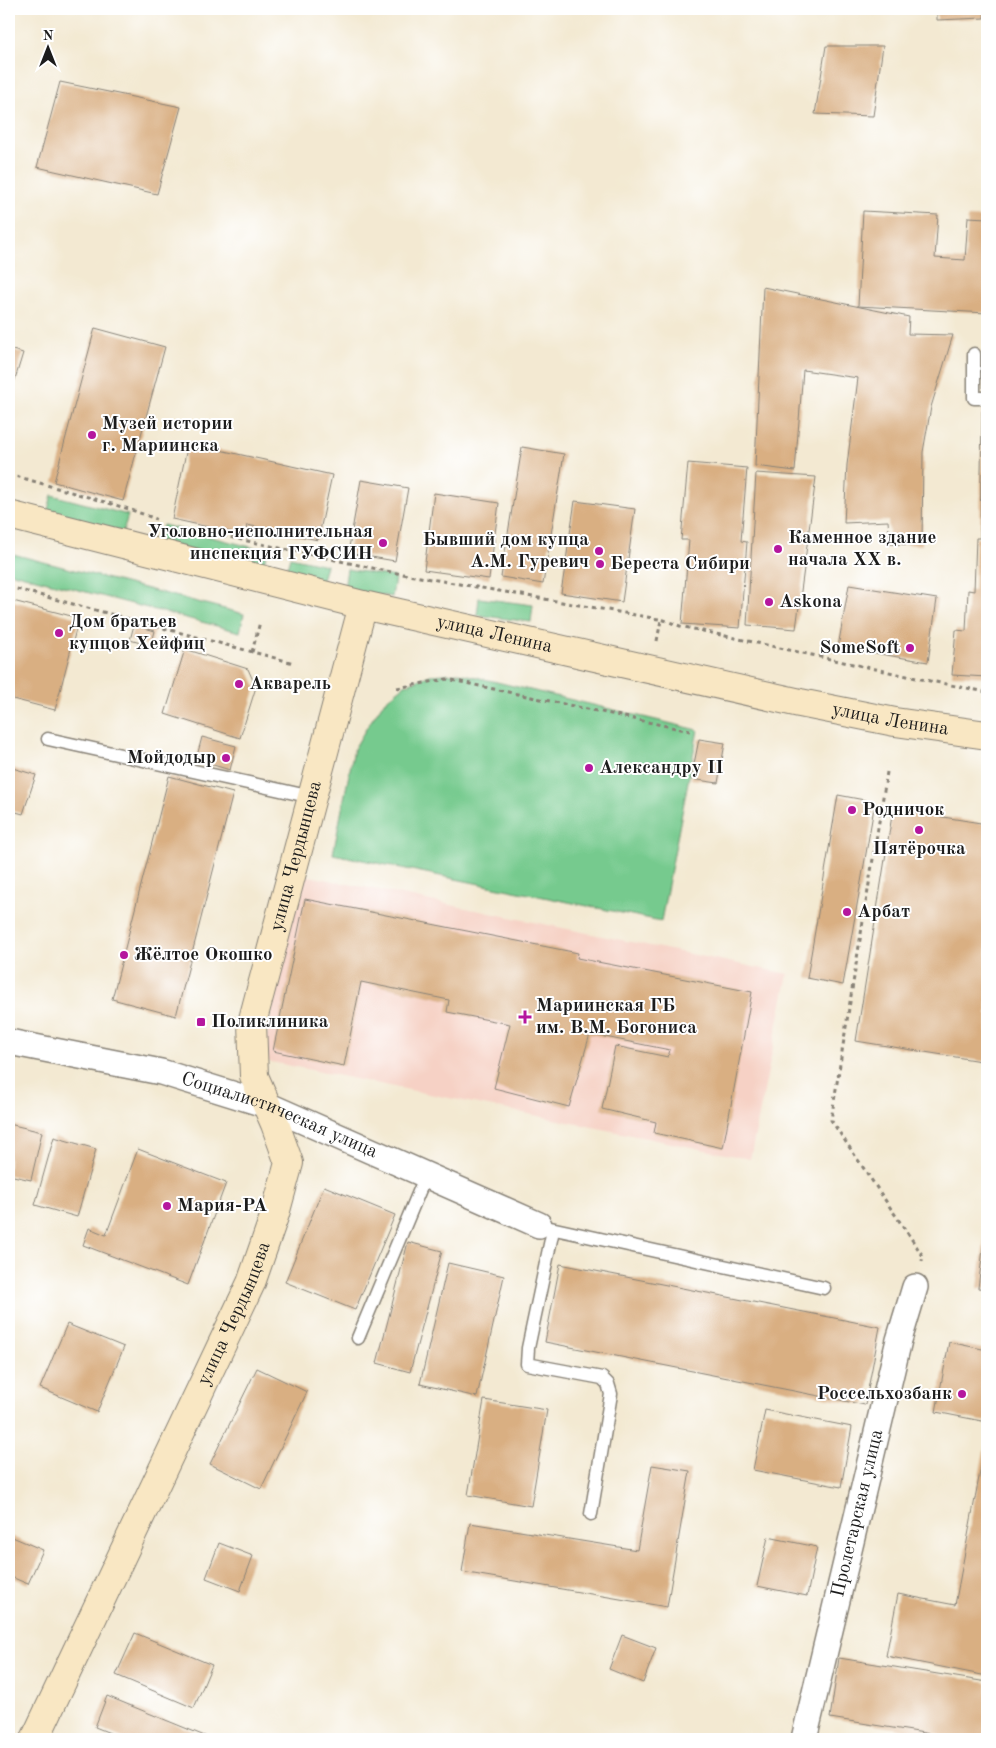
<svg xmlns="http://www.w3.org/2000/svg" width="996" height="1748" font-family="'Old Standard TT',serif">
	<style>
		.built { fill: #f6d1c5 }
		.green { fill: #76ca8e; stroke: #497355 }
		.building { fill: #d9af82 }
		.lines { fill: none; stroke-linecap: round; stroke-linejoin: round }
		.lane-casing { stroke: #888277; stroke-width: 15 }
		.street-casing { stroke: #888277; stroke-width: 28 }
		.secondary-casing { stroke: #888277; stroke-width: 30 }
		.path { stroke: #888277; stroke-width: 3; stroke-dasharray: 4 4; stroke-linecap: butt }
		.lane { stroke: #fff; stroke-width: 12 }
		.street { stroke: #fff; stroke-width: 25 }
		.secondary { stroke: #f9e7c3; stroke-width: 28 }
		.poi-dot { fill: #b5179e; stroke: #fff; stroke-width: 2 }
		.labels { text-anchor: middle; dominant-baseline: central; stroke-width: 4; stroke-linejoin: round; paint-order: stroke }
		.poi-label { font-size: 19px; font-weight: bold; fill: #1c1c1c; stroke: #fff; text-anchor: start }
		.street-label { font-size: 19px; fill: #1c1c1c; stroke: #fff }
	</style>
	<rect width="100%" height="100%" fill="#fff"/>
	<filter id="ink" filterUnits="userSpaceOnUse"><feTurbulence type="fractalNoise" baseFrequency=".02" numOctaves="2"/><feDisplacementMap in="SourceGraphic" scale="10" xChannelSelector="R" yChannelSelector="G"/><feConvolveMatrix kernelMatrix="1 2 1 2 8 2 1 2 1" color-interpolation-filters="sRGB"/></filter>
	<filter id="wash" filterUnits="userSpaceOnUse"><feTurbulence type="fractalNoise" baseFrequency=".0096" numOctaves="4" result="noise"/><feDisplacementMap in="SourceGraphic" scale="20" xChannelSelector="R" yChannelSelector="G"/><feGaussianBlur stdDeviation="1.12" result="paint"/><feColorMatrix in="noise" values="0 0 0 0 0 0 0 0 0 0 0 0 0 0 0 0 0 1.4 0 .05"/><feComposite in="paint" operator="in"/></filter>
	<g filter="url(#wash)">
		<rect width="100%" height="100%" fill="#f3e9d2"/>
		<!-- built -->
		<polygon class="built" points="299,874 788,974 750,1159 262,1060"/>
		<!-- green -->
		<g class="green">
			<polygon points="52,495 128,515 123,532 47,513"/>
			<polygon points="163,525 267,551 262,571 158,545"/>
			<polygon points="9,553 244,614 240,632 9,572"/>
			<polygon points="290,557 326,565 321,584 285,575"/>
			<polygon points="347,569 395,577 392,597 344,589"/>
			<polygon points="479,598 533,605 531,622 477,615"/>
			<polygon points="459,673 698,730 661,921 333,854 354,749 367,727 384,702 405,685 430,675"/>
		</g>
		<g id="blocks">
			<!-- building -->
			<g class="building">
				<polygon points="937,9 985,9 984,18 937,20"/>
				<polygon points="826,46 883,46 873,116 815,114"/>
				<polygon points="60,82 181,107 157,194 37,167"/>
				<polygon points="863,211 938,215 935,258 965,260 968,217 987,218 987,313 858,306"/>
				<polygon points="763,287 909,317 908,334 953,335 931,407 923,452 922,545 890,544 888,521 844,523 847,465 858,378 803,370 795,471 755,466"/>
				<polygon points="95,328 165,347 123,501 54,482"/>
				<polygon points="9,349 23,353 9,399"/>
				<polygon points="982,411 987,411 987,677 952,675 956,630 966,631 968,590 974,591 976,538 980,538"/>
				<polygon points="188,443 332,475 318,540 247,525 245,535 172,519"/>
				<polygon points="522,447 564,454 543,584 501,577"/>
				<polygon points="688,463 747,468 741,541 747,542 740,628 682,624 689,540 681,540"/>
				<polygon points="756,473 816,477 796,629 747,625"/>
				<polygon points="361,480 408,488 395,561 348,553"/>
				<polygon points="434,493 499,503 489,579 424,570"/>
				<polygon points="575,501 635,509 622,602 561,593"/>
				<polygon points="849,585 937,599 928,662 838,647"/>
				<polygon points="9,600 79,618 55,710 9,698"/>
				<polygon points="134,625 155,631 151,646 130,640"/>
				<polygon points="185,649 248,669 256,687 240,738 165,714"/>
				<polygon points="202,737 236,746 230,770 196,760"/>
				<polygon points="699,739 725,743 718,783 691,779"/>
				<polygon points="9,767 36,775 23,814 9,810"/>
				<polygon points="169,776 233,793 176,1016 112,999"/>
				<polygon points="838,795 875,802 843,985 807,978"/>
				<polygon points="893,809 987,824 987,1062 856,1041"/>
				<polygon points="305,899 578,953 577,958 752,992 723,1148 654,1133 656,1122 602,1109 615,1046 668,1057 670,1050 590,1034 569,1107 494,1088 510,1024 447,1012 449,1000 361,982 344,1066 273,1051"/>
				<polygon points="9,1124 42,1132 31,1180 9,1175"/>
				<polygon points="54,1137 96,1149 77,1217 35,1205"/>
				<polygon points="138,1149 226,1183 188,1285 83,1245 89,1228 106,1235"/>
				<polygon points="324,1186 395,1215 355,1310 285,1282"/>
				<polygon points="986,1226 987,1226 987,1289 978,1288"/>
				<polygon points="408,1242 442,1251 410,1372 377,1363"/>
				<polygon points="448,1263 504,1276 477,1397 420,1384"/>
				<polygon points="560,1264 880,1327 865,1405 545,1342"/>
				<polygon points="67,1324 124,1347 97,1412 40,1388"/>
				<polygon points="949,1342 987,1350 987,1422 936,1412"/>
				<polygon points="257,1368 307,1392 261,1489 210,1464"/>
				<polygon points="484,1400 547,1410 531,1506 468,1495"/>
				<polygon points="765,1410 852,1427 841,1487 753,1470"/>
				<polygon points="986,1440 987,1676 886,1656 898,1594 955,1605"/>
				<polygon points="652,1465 690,1471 667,1607 462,1572 470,1523 637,1550"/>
				<polygon points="10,1536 43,1550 28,1584 9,1576"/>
				<polygon points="768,1537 817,1547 807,1596 757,1586"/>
				<polygon points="219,1543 253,1556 240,1591 206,1578"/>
				<polygon points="135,1633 212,1665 194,1708 116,1675"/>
				<polygon points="622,1635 656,1648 643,1683 609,1669"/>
				<polygon points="839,1658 987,1682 987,1739 962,1739 830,1718"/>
				<polygon points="107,1696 212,1739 125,1739 95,1727"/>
			</g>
		</g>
	</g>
	<g filter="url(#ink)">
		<use href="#blocks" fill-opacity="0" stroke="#888277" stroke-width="1"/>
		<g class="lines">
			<defs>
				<g id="lane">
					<polyline points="974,354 974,398 987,398"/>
					<polyline points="48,739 312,797"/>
					<polyline points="546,1227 824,1288"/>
					<polyline points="553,1230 528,1348 527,1364 602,1378 608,1384 611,1394 591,1514"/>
					<polyline points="358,1338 426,1175"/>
				</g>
				<g id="street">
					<path id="s1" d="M 9,1042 L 161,1072 L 267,1105 L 539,1225"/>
					<path id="s2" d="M 804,1739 L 899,1340 L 915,1287"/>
				</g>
				<g id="secondary">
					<path id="s3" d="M 9,515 L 363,605 L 800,703 L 895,722 L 987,735"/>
					<path id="s4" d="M 35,1739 L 251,1283 L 275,1214 L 289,1163 L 275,1124 L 254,1076 L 252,1023 L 363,605"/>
				</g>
			</defs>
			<!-- lane casing -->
			<use href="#lane" class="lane-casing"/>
			<!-- street casing -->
			<use href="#street" class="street-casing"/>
			<!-- secondary casing -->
			<use href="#secondary" class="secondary-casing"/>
			<!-- path -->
			<g class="path">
				<polyline points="9,474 129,509 156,519"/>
				<polyline points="215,534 391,572 664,620 680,626 930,681 987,692"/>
				<polyline points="9,587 294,663"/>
				<polyline points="657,641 661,620"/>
				<polyline points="252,652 260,622"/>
				<polyline points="397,688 447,679 690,731"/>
				<polyline points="887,772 831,1120 923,1256 922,1261"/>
			</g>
			<!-- lane -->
			<use href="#lane" class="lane"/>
			<!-- street -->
			<use href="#street" class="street"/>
			<!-- secondary -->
			<use href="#secondary" class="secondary"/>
		</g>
	</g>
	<!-- markers -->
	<g class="poi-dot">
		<circle cx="92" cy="435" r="5"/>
		<circle cx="383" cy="543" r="5"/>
		<circle cx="778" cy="549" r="5"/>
		<circle cx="599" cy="551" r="5"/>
		<circle cx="600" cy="564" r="5"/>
		<circle cx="769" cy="602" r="5"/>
		<circle cx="59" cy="633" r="5"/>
		<circle cx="910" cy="648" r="5"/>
		<circle cx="239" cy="684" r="5"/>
		<circle cx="226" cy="758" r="5"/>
		<circle cx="589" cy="768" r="5"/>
		<circle cx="852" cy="810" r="5"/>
		<circle cx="919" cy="830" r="5"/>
		<circle cx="847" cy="912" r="5"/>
		<circle cx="124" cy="955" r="5"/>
		<path d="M522.5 1009.5h5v5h5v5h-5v5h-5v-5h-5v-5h5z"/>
		<rect x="196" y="1017" width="10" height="10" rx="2.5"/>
		<circle cx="167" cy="1206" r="5"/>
		<circle cx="962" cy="1394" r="5"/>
	</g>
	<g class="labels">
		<!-- poi labels -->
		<g class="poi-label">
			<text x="102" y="424">Музей истории<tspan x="102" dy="22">г. Мариинска</tspan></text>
			<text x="373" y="532" text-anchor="end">Уголовно-исполнительная<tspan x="373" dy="22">инспекция ГУФСИН</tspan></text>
			<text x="788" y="538">Каменное здание<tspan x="788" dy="22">начала XX в.</tspan></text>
			<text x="589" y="540" text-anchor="end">Бывший дом купца<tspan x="589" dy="22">А.М. Гуревич</tspan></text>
			<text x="610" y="564">Береста Сибири</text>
			<text x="779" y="602">Askona</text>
			<text x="69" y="622">Дом братьев<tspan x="69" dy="22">купцов Хейфиц</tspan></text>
			<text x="900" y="648" text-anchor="end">SomeSoft</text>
			<text x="249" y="684">Акварель</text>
			<text x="216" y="758" text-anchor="end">Мойдодыр</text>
			<text x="599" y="768">Александру II</text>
			<text x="862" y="810">Родничок</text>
			<text x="919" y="849" text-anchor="middle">Пятёрочка</text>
			<text x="857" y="912">Арбат</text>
			<text x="134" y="955">Жёлтое Окошко</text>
			<text x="536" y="1006">Мариинская ГБ<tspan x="536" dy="22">им. В.М. Богониса</tspan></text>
			<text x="211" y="1022">Поликлиника</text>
			<text x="177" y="1206">Мария-РА</text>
			<text x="952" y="1394" text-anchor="end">Россельхозбанк</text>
		</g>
		<!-- street labels -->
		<g class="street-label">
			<text stroke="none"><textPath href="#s3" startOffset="500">улица Ленина</textPath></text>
			<text stroke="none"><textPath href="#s3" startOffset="905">улица Ленина</textPath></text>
			<text stroke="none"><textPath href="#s4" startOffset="950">улица Чердынцева</textPath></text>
			<text stroke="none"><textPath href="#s1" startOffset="281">Социалистическая улица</textPath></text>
			<text stroke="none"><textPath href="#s4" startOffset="470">улица Чердынцева</textPath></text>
			<text stroke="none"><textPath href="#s2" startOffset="232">Пролетарская улица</textPath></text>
		</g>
	</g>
	<!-- margin -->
	<rect width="996" height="1748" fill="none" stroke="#fff" stroke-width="30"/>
	<!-- north arrow -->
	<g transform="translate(48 48)" stroke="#ffffff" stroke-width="4" paint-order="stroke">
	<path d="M0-4L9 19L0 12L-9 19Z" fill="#1c1c1c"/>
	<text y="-8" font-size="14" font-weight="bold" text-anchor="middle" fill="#1c1c1c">N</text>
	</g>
</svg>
